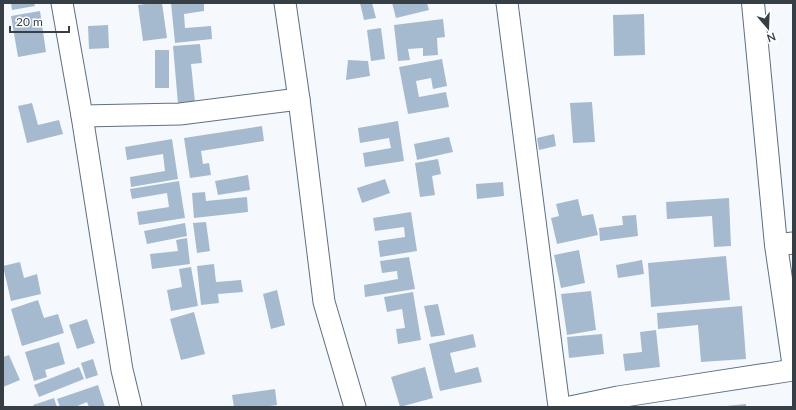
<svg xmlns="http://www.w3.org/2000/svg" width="796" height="410" font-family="Lato,sans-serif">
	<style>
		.building { fill: #a6bacf }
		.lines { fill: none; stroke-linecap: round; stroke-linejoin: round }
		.minor-casing { stroke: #5e7083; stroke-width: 23 }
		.tertiary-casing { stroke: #5e7083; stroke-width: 24 }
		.minor { stroke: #fff; stroke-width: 21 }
		.tertiary { stroke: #fff; stroke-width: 22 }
	</style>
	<rect width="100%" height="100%" fill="#f5f9fd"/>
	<!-- building -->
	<g class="building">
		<polygon points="11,3 34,3 35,6 12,10"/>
		<polygon points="153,3 162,3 167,38 143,41 138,5"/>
		<polygon points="171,3 204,3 204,11 184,14 185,28 211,26 212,39 175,43"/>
		<polygon points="360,3 372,3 376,18 364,20"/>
		<polygon points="392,3 427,3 429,10 396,18"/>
		<polygon points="40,11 46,52 18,57 11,16"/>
		<polygon points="644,14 645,55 614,56 613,15"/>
		<polygon points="443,19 445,37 437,38 438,55 423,56 423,48 408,49 410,60 398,61 394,25"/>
		<polygon points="108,25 109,48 89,49 88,26"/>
		<polygon points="381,28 385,59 371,61 367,30"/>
		<polygon points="200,44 202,63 191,64 195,102 178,104 173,46"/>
		<rect x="155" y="50" width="14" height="38"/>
		<polygon points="442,59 447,86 433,89 431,78 416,81 419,97 446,92 449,107 408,114 399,67"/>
		<polygon points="348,60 368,61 370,76 346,80"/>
		<polygon points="592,102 595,142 573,143 570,103"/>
		<polygon points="32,103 38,125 59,120 63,134 27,143 18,106"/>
		<polygon points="398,121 404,161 365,167 363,153 391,148 389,138 360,143 358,128"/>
		<polygon points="262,126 264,141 201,151 203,164 209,163 211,175 190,178 184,138"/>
		<polygon points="554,134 556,146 539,150 537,138"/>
		<polygon points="449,137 453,152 417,160 414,144"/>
		<polygon points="172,139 178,179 131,187 130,177 165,171 163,154 127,160 125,147"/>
		<polygon points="438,159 441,174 432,176 435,195 420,197 415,163"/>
		<polygon points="248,175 250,190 218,195 215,181"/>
		<polygon points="385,179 390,193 362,203 357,188"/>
		<polygon points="179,181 185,218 139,225 137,212 169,207 167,193 132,199 130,189"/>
		<polygon points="503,182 504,196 477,199 476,184"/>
		<polygon points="205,192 206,201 247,197 248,212 194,218 192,193"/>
		<polygon points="729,198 731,246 714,247 712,216 667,219 666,202"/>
		<polygon points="578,199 582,216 593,214 598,235 557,244 551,218 559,216 556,204"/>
		<polygon points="411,212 417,251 380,257 378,241 405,237 404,227 375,231 373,218"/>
		<polygon points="636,215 638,236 600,241 599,228 623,225 622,216"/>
		<polygon points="206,222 210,251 197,253 193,223"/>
		<polygon points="185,223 187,236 147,244 144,231"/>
		<polygon points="187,238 190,264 152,269 150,254 178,251 176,240"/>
		<polygon points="579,250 585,283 561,288 554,255"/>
		<polygon points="726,256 730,300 651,307 648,263"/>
		<polygon points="409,257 415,289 365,297 364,285 398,279 397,271 382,273 380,261"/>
		<polygon points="642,260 644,274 618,278 616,265"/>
		<polygon points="20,262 24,278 37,274 41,294 11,301 3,266"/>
		<polygon points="214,264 216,282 241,280 243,292 218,294 219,303 201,305 197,266"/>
		<polygon points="191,267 198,306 171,311 167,290 182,287 179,269"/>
		<polygon points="277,290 285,325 271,329 263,294"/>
		<polygon points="591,291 596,330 567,335 561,294"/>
		<polygon points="413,292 421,340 398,344 396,329 405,328 402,309 387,312 384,297"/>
		<polygon points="38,300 44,318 58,314 64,333 22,346 11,309"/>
		<polygon points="438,304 445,335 431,337 424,306"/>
		<polygon points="742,306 746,359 701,362 698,325 658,329 657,313"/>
		<polygon points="194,312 205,354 181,360 170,319"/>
		<polygon points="87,319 95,343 77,349 69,325"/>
		<polygon points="656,330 660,367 625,371 623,354 642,352 640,332"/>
		<polygon points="473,334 476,347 450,353 455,373 478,367 482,382 440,391 429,344"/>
		<polygon points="602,334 604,354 569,358 567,337"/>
		<polygon points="59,342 65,364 45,370 47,377 34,381 25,352"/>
		<polygon points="9,355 20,380 3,387 3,357"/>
		<polygon points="93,359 98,375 86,379 81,363"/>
		<polygon points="79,367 84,379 39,397 34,385"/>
		<polygon points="425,367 433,398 400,407 391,377"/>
		<polygon points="98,385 105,407 89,407 87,402 75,407 60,407 57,399"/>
		<polygon points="275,389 277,405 262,407 234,407 232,395"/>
		<polygon points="54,398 57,407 34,407 33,405"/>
		<polygon points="746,404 746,407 726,407 726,406"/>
	</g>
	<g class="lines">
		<defs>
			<g id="minor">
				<polyline points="62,3 82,116 122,370 131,407"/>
				<polyline points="285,3 299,99 324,302 355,407"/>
				<polyline points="507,3 559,407"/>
				<polyline points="82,116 180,114 299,99"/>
				<polyline points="776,245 793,243"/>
				<polyline points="570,407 618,397 793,370"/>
			</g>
			<polyline id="tertiary" points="753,3 776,245 793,361"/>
		</defs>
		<!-- minor casing -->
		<use href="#minor" class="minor-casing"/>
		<!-- tertiary casing -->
		<use href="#tertiary" class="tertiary-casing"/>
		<!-- minor -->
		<use href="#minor" class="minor"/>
		<!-- tertiary -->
		<use href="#tertiary" class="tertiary"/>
	</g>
	<!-- border -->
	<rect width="796" height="410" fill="none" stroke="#363e46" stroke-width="8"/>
	<!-- north arrow -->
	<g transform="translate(768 28) rotate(161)" stroke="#ffffff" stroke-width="3" paint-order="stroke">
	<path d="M0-3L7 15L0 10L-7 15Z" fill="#363e46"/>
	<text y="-6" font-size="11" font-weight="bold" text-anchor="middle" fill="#363e46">N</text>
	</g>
	<!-- scale -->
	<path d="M10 26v6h59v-6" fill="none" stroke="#363e46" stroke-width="2"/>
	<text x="16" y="26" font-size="12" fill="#363e46" stroke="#ffffff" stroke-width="3" paint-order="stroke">20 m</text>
</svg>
